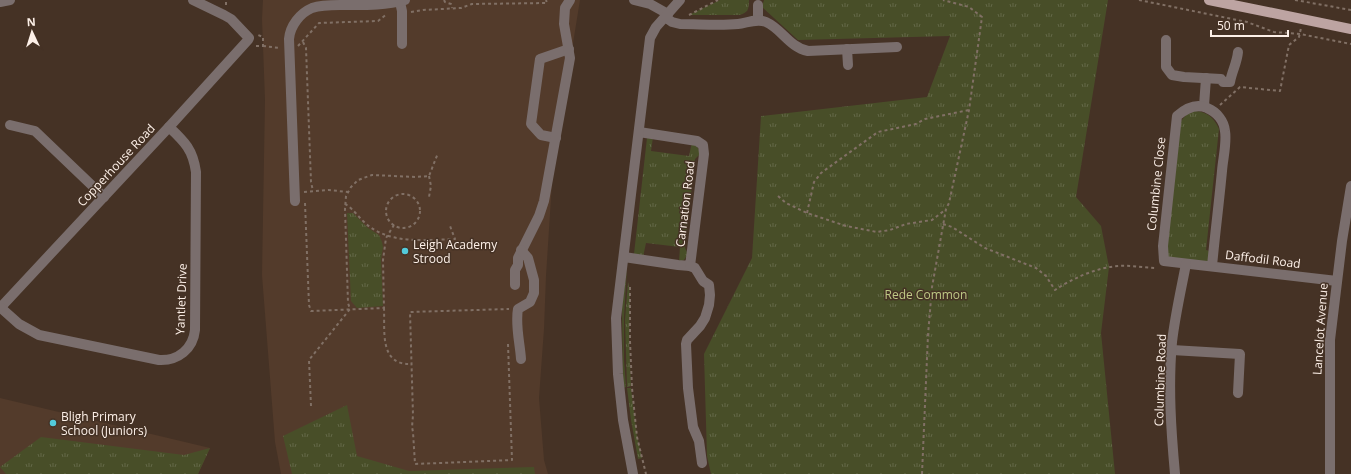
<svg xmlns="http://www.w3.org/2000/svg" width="1351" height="474" font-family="'Open Sans',sans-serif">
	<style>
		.built { fill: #533b2b }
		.grass { fill: url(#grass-tufts) }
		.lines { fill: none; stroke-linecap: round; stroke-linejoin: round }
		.path { stroke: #817065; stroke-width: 2; stroke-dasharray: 3 3; stroke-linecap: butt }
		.minor { stroke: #7a6e6d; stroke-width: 10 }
		.major { stroke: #bda4a2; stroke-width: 10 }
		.poi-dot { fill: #53cbdb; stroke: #453225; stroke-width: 1.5 }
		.labels { text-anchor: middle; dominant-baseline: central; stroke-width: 3; stroke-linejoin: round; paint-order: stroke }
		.street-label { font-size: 12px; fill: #fdf0e8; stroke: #453225 }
		.poi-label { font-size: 12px; fill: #fdf0e8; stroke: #453225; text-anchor: start }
		.park-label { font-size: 12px; fill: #bec985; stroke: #453225 }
	</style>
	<defs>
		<pattern id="grass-tufts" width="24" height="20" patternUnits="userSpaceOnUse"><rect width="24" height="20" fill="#484e28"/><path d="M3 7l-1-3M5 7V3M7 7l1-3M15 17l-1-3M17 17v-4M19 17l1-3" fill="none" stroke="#636847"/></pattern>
	</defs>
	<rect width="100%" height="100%" fill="#453225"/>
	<!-- built -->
	<g class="built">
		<polygon points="263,0 580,0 553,167 546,276 544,329 539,398 544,460 548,474 281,474 275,442 262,275 265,100 262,19"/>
		<polygon points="0,398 210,448 198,474 0,474"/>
	</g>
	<!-- grass -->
	<g class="grass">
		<path d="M 720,0 L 749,0 C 749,9 748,13 739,15 L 690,15 L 691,14 Z"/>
		<polygon points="764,0 1108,0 1076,197 1101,226 1109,267 1101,333 1115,474 711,474 707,456 704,354 752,258 761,116 927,97 950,36 798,40 762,7"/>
		<path d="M 1195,111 C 1208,112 1214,118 1219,129 L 1206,250 L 1210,251 L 1210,258 L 1206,263 L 1166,257 L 1181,121 L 1187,114 Z"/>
		<path d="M 653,137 L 651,151 L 689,156 L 692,142 C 696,145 699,148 700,154 L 695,159 L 685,248 L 688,254 L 684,260 L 679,262 L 680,247 L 646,243 L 643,257 L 634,254 L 647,138 Z"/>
		<polygon points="347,213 353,213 368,228 379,235 382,242 383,247 381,260 383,306 357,308 351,301"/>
		<polygon points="627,268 624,317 624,360 626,387 623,388 622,305"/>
		<polygon points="628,281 630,294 629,341 631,386 627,387 625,320"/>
		<polygon points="627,388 631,388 637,436 642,458 638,459 631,420"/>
		<polygon points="347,405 357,456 409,471 534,467 535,474 292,474 283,436"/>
		<polygon points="41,437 184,455 210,448 198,474 6,474 0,467"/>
	</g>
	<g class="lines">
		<!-- path -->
		<g class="path">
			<polyline points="444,0 445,2 451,4 452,8"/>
			<polyline points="1139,0 1247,22 1274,32 1300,34 1351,44"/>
			<polyline points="1295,0 1351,10"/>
			<polyline points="226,5 226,0"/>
			<polyline points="411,12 423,10 461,8 472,4 547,3 546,0"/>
			<polyline points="689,15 718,0"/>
			<polyline points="303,42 306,48 311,182 313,191"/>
			<polyline points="256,46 263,46 263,37 258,35"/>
			<polyline points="263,46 280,48"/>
			<polyline points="298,46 319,23 378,21 387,14"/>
			<polyline points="1220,105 1240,87 1280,91 1289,45 1299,37 1301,28"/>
			<polyline points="429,176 431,186 429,197"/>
			<polyline points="304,192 329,190 348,192"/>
			<circle cx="403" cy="211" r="17"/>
			<polyline points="778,196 786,203 807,213 846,226 877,232 890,230 906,224 932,220 945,210"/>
			<polyline points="305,203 309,305 311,311 384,308 383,260 386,238 394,225"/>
			<path d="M 345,204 C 353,208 361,221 370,227 C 394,244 427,240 455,239 L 450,226"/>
			<polyline points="807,213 814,182 821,173 878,132 916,124 925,119 969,110"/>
			<path d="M 943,224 L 952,227 L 985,248 L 1036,268 L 1046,276 L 1055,290 C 1073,278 1098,267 1119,266 C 1132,265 1145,268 1157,268"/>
			<polyline points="630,287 630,341 632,388 637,437 646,474"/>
			<path d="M 384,308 C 385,331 379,365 411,364"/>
			<polyline points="508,344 512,460 415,464 413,432 412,427 413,415 410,312 509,309"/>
			<polyline points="311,406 309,360 350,309 348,303 345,209 346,196 351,187 358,180 372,175 416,177 429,176 438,153"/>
			<polyline points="922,474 928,335 932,287 946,209 949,203 969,110 982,17 969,7 943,0"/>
		</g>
		<!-- minor -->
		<g class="minor">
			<polyline points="634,0 650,4 668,14"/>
			<polyline points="0,2 10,0"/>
			<polyline points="400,2 402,11 402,44"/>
			<polyline points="758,5 758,20"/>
			<path d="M 665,17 L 672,22 L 680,24 C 699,24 719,26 738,24 C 747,23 757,18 766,22 C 782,29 789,47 808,51 L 897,47"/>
			<path d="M 1166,40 L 1166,67 L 1172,75 L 1184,77 L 1221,79 L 1223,82 L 1230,82 C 1232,71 1237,63 1238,52"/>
			<polyline points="847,49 848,65"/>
			<polyline points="1204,106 1206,78"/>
			<polyline points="10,125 35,131 104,197"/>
			<polyline points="556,138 541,135 531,124 540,59 569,49"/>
			<path d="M 295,201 L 289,39 C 290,26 300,13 312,8 C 321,5 331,5 340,5 C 362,5 384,6 405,0"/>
			<polyline points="624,257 678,265 690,266 704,154 703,145 697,141 639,132"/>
			<polyline points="690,266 695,268 703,281 709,285 710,295 709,305 705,318 700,326 687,340 686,344 688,388 693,427 699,441 702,463"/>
			<path d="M 1212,266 C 1215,234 1219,203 1222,171 C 1223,158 1227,143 1225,131 C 1224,121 1217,112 1207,108 C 1196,103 1185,109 1177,116 L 1163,246 L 1164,261 L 1337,281"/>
			<polyline points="515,285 515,270 518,265 518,258 539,216 544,201 570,58 564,24 565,8 570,0"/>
			<polyline points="0,308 169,127 248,40 249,38 231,19 224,15 193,0"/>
			<path d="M 1,308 L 19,324 L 39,335 L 159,360 C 178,361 193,349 195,330 L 196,172 C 193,150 185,142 169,127"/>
			<polyline points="1172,350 1240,354 1238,393"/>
			<path d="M 521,359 C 520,343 515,325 518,309 L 530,302 L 534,293 L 534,280 L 528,258 L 521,250"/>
			<polyline points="633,474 623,420 618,374 616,318 650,38 656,27 680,0"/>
			<path d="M 1175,474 C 1171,430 1168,386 1172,342 C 1175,316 1181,290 1186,264"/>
			<polyline points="1330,474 1330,340 1342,241 1351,186"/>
		</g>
		<!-- major -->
		<polyline class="major" points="1209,0 1351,29"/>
	</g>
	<!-- markers -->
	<g class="poi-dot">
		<circle cx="405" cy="251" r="4"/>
		<circle cx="53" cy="423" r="4"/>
	</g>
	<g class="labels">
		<!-- street labels -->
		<g class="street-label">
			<text transform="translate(116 165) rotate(-47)">Copperhouse Road</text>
			<text transform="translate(1156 184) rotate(-84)">Columbine Close</text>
			<text transform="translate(685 204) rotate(-83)">Carnation Road</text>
			<text transform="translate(1263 259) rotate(7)">Daffodil Road</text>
			<text transform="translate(181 299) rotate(-88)">Yantlet Drive</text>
			<text transform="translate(1320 329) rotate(-86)">Lancelot Avenue</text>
			<text transform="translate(1160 380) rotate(-88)">Columbine Road</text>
		</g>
		<!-- poi labels -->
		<g class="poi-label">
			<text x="413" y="244">Leigh Academy<tspan x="413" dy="14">Strood</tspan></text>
			<text x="61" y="416">Bligh Primary<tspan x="61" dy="14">School (Juniors)</tspan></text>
		</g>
		<!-- park labels -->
		<g class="park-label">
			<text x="926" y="294">Rede Common</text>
		</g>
	</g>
	<!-- north arrow -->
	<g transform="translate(32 32) rotate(356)" stroke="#453225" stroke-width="3" paint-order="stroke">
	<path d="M0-3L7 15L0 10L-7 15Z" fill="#fdf0e8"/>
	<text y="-6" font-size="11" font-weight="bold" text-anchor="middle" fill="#fdf0e8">N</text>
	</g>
	<!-- scale -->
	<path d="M1211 30v6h77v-6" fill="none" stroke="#fdf0e8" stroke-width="2"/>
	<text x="1217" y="30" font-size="12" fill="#fdf0e8" stroke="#453225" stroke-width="3" paint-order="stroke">50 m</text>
</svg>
